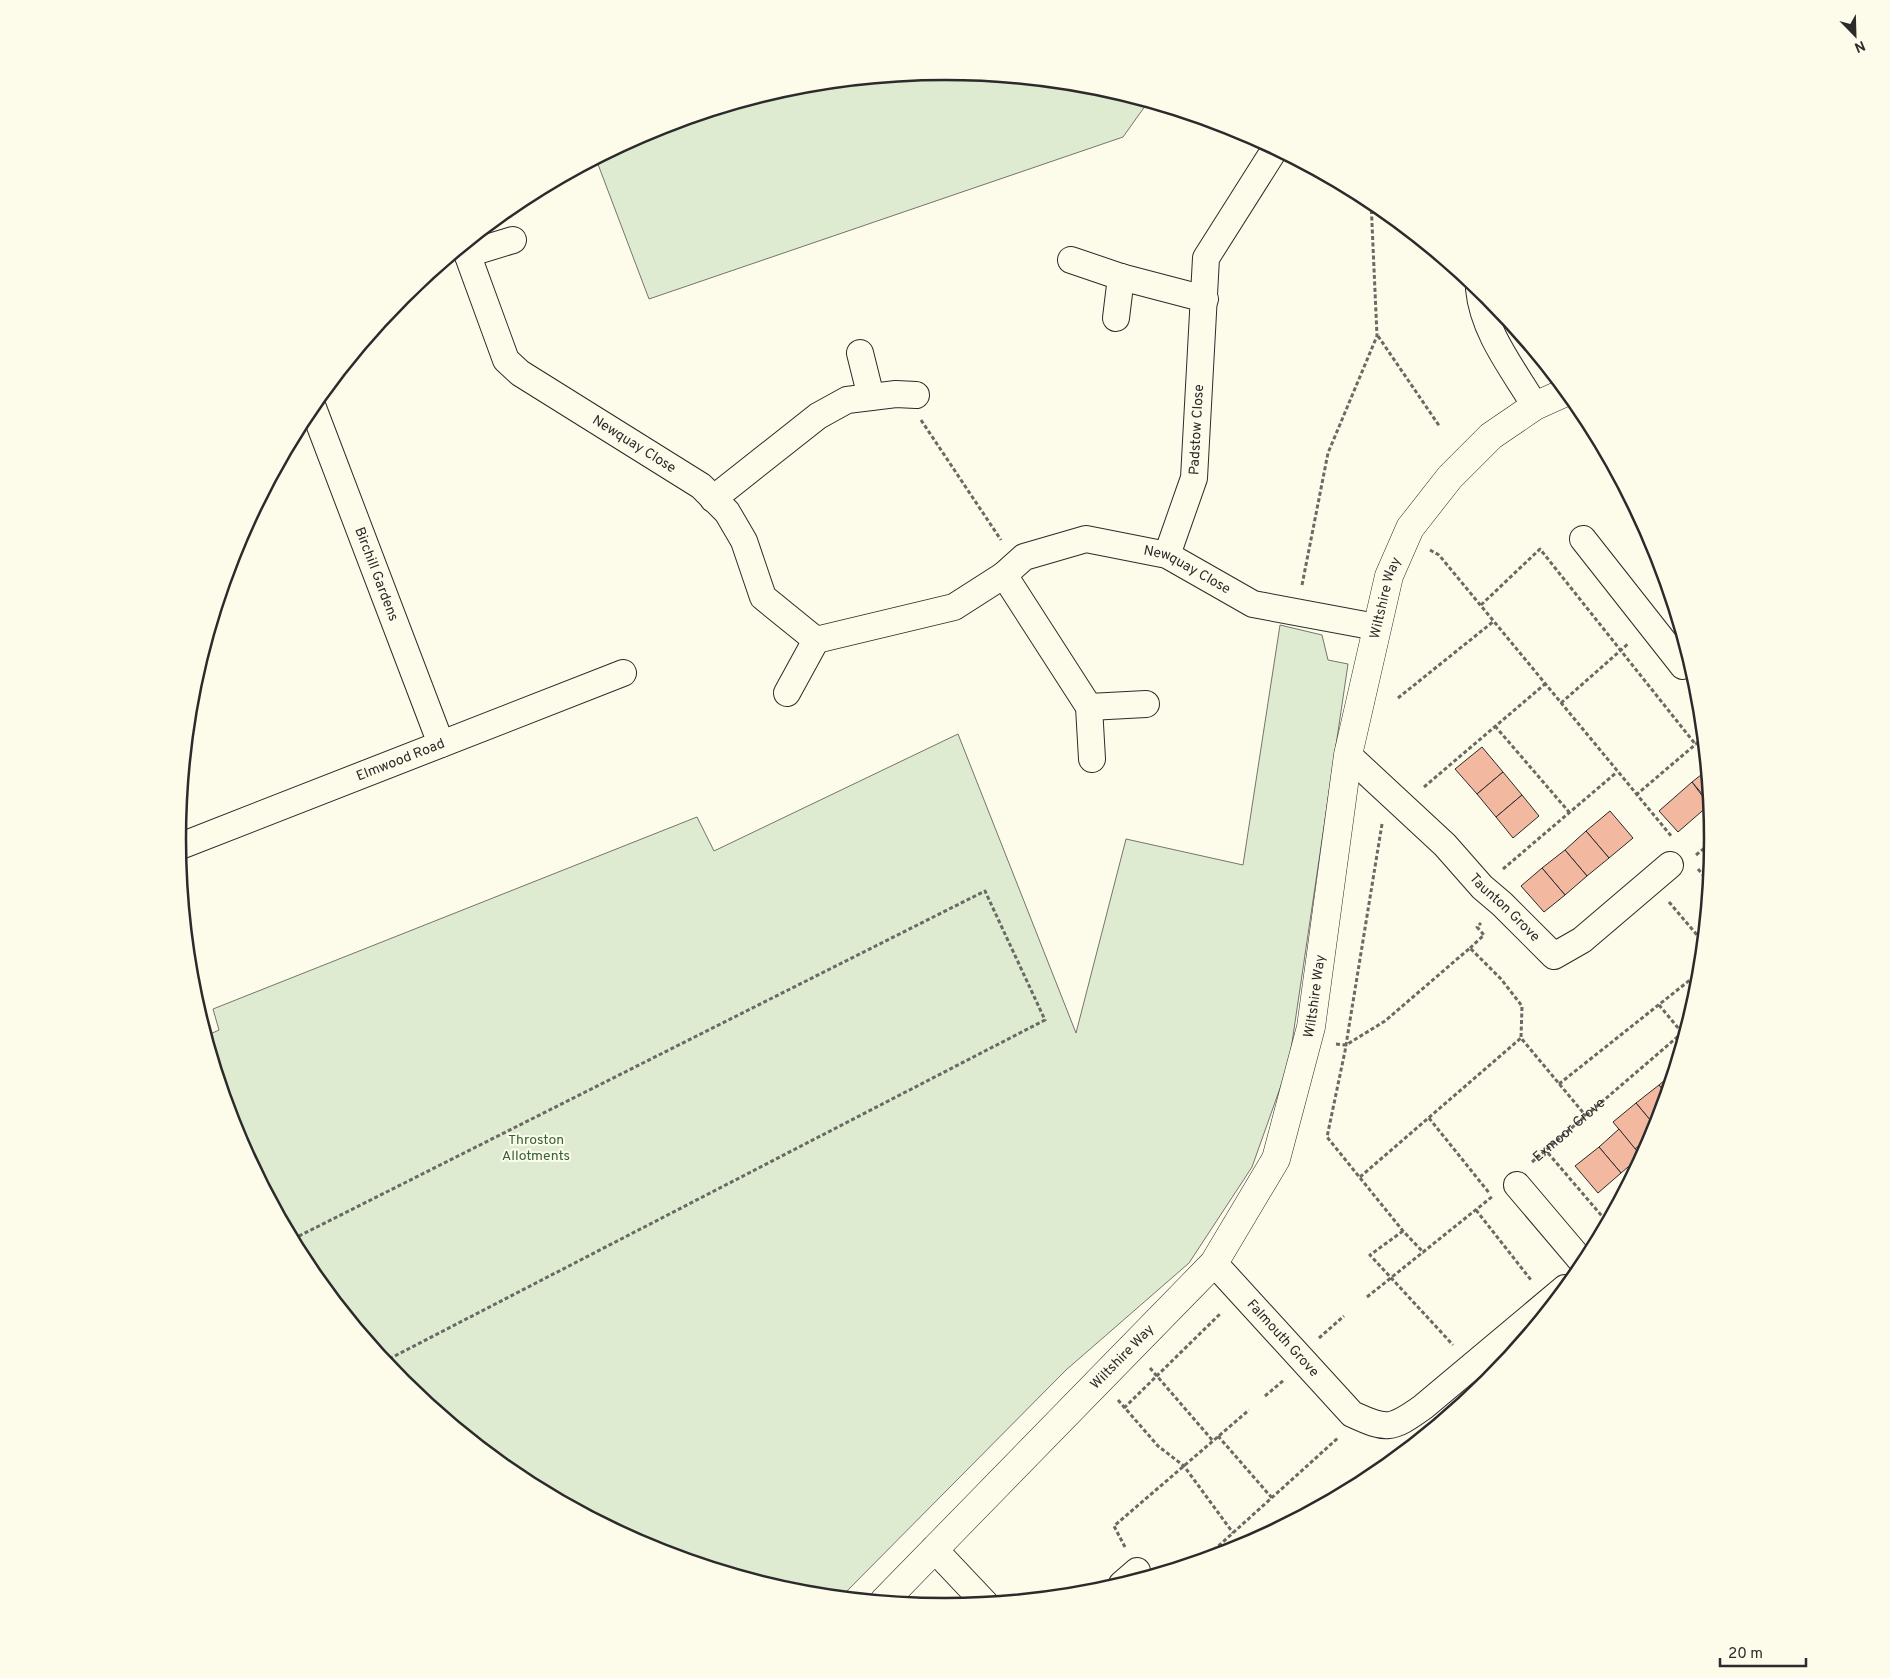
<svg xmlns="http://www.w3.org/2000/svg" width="1890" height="1678" font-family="Overpass,sans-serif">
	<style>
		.green { fill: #deebd1; stroke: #74746e }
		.building { fill: #f2b8a0; stroke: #2b2b2b }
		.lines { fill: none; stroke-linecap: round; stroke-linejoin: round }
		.minor-casing { stroke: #2b2b2b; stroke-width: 28 }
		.tertiary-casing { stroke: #2b2b2b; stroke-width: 29 }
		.path { stroke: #6a6964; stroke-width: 3; stroke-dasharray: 4 2.5; stroke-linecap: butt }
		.minor { stroke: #fdfbea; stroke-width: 26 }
		.tertiary { stroke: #fdfbea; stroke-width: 28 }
		.labels { text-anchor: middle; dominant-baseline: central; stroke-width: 4; stroke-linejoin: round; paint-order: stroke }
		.street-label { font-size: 14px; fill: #2b2b2b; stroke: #fdfbea }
		.park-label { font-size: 14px; fill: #34623c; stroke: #fdfbea }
		.rim { fill: none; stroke: #2b2b2b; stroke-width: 2.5 }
	</style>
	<rect width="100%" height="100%" fill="#fdfbea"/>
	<!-- green -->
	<g class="green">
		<polygon points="945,71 1095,86 1148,102 1123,137 649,299 596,159 651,130 795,86"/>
		<polygon points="1280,625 1322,635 1328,660 1348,664 1289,1063 1252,1167 1189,1263 1066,1370 841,1597 795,1592 651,1548 518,1477 402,1382 306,1265 236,1133 206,1036 219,1030 213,1009 697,817 714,851 958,734 1076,1033 1126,839 1243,865"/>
	</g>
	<!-- building -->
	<g class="building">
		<polygon points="1482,747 1503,772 1477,794 1455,769"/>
		<polygon points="1706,771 1709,802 1692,782"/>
		<polygon points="1503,772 1522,795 1496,817 1477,794"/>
		<polygon points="1692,782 1709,805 1678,832 1659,811"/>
		<polygon points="1522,795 1539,816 1513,838 1496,817"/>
		<polygon points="1610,811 1633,838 1609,858 1586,831"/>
		<polygon points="1586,831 1609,858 1587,876 1565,850"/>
		<polygon points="1565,850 1587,876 1565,895 1542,868"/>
		<polygon points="1542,868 1565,895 1544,912 1521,886"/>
		<polygon points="1673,1073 1666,1094 1659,1085"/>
		<polygon points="1659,1085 1666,1094 1656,1127 1636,1103"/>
		<polygon points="1636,1103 1656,1127 1654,1133 1635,1149 1613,1122"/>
		<polygon points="1619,1129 1641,1156 1621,1173 1599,1147"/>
		<polygon points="1599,1147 1621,1173 1598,1193 1575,1166"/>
	</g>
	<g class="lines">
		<defs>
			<g id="minor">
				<path id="s2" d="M 464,245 L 506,360 L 520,373 L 701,486 L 727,512 L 744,541 L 763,597 L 816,640 L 954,607 L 1004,575 L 1024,557 L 1086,539 L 1167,555 L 1253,604 L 1376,627"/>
				<polyline points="467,254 513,240"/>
				<polyline points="1071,260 1121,277 1205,299"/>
				<path d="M 1479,289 C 1483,332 1513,369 1535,406"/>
				<polyline points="1116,318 1121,277"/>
				<polyline points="860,353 871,397"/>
				<path id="s3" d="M 312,405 L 441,744"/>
				<polyline points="713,499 818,416 847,400 896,394 916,395"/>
				<polyline points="1583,539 1683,666 1689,661"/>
				<path id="s4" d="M 1167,555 L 1194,478 L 1206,258 L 1275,149"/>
				<polyline points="1004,575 1089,707 1092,759"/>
				<polyline points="787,693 816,640"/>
				<polyline points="1089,707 1146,704"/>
				<path id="s5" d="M 1348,755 L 1445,845 L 1482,887 L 1502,904 L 1554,956 L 1582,940 L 1670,865"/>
				<path id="s6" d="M 178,847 L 623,673"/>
				<polyline points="1517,1185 1584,1264"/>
				<path id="s7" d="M 1214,1263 L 1352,1414 C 1387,1430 1391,1430 1423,1407 L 1565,1288"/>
				<polyline points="934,1549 985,1603"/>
				<polyline points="1122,1584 1137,1571"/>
			</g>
			<g id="tertiary">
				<path id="s8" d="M 884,1601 L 1214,1263 L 1276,1159 L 1311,1027 L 1348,755 L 1389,576 L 1410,528 L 1450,477 L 1491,436 L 1535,406 L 1566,392"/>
			</g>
		</defs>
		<!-- minor casing -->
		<use href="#minor" class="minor-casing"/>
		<!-- tertiary casing -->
		<use href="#tertiary" class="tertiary-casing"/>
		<!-- path -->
		<g class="path">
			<polyline points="1378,336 1440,427"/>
			<polyline points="921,420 1001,540"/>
			<polyline points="1430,550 1439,555 1672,837"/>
			<polyline points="1302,585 1328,453 1377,336 1371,201"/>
			<polyline points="1481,605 1540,549 1696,745"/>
			<polyline points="1398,698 1494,621"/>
			<polyline points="1561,703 1629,643"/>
			<polyline points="1495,726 1569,812"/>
			<polyline points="1424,787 1545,684"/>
			<polyline points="1636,795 1703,738"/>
			<polyline points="1382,824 1345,1051 1327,1137 1403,1231 1424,1253"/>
			<polyline points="1696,855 1713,841"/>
			<polyline points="1503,869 1617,772"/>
			<polyline points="1698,869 1709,882"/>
			<polyline points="1669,902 1703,942"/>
			<polyline points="1470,948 1484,935 1477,927 1481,923"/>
			<polyline points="1659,1005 1684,1035"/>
			<polyline points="1336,1044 1346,1045 1385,1021 1470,948 1501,979 1522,1006 1521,1038 1586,1116"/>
			<polyline points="1559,1084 1700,972"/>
			<polyline points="1429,1118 1490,1194"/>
			<polyline points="1548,1153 1607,1222"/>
			<path id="s1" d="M 1532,1162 L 1682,1033"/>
			<polyline points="1360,1177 1521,1038"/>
			<polyline points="1476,1210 1531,1280"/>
			<polyline points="1403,1231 1370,1255 1453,1345"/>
			<polyline points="293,1239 985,891 1045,1020 385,1361"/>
			<polyline points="1367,1297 1493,1196"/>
			<polyline points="1319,1338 1344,1316"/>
			<polyline points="1150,1368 1213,1441"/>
			<polyline points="1265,1396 1284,1380"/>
			<polyline points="1118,1400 1158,1446 1184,1466 1233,1533"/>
			<polyline points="1124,1408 1221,1313"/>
			<polyline points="1218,1436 1272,1498"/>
			<polyline points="1125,1547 1114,1526 1249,1410"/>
			<polyline points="1204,1559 1339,1437"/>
		</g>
		<!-- minor -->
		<use href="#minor" class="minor"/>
		<!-- tertiary -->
		<use href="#tertiary" class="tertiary"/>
	</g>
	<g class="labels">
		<!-- street labels -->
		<g class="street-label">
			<text stroke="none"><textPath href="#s4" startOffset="130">Padstow Close</textPath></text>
			<text stroke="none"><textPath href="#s2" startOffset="276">Newquay Close</textPath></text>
			<text stroke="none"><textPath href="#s2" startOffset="952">Newquay Close</textPath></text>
			<text stroke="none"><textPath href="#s3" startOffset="181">Birchill Gardens</textPath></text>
			<text stroke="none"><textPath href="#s8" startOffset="1166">Wiltshire Way</textPath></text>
			<text stroke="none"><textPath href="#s6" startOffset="239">Elmwood Road</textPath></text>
			<text stroke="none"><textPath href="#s5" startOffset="219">Taunton Grove</textPath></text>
			<text stroke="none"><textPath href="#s8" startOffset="761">Wiltshire Way</textPath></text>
			<text stroke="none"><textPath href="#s1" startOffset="49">Exmoor Grove</textPath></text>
			<text stroke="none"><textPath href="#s7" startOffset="102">Falmouth Grove</textPath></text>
			<text stroke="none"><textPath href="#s8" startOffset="341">Wiltshire Way</textPath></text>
		</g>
		<!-- park labels -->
		<g class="park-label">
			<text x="536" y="1140">Throston<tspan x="536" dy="16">Allotments</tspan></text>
		</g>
	</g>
	<!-- crop -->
	<path d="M0 0H1890V1678H0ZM186 839a759 759 0 1 1 1518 0a759 759 0 1 1-1518 0Z" fill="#fdfbea" fill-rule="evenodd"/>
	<path class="rim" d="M186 839a759 759 0 1 1 1518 0a759 759 0 1 1-1518 0Z"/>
	<!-- north arrow -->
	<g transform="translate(1855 35) rotate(157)" stroke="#fdfbea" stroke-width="4" paint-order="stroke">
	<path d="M0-4L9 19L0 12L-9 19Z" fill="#2b2b2b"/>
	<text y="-8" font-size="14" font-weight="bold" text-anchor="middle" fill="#2b2b2b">N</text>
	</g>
	<!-- scale -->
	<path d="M1720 1658v8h86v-8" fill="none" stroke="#2b2b2b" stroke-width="2.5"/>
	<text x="1728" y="1658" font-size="15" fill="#2b2b2b" stroke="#fdfbea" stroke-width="4" paint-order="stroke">20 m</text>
</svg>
